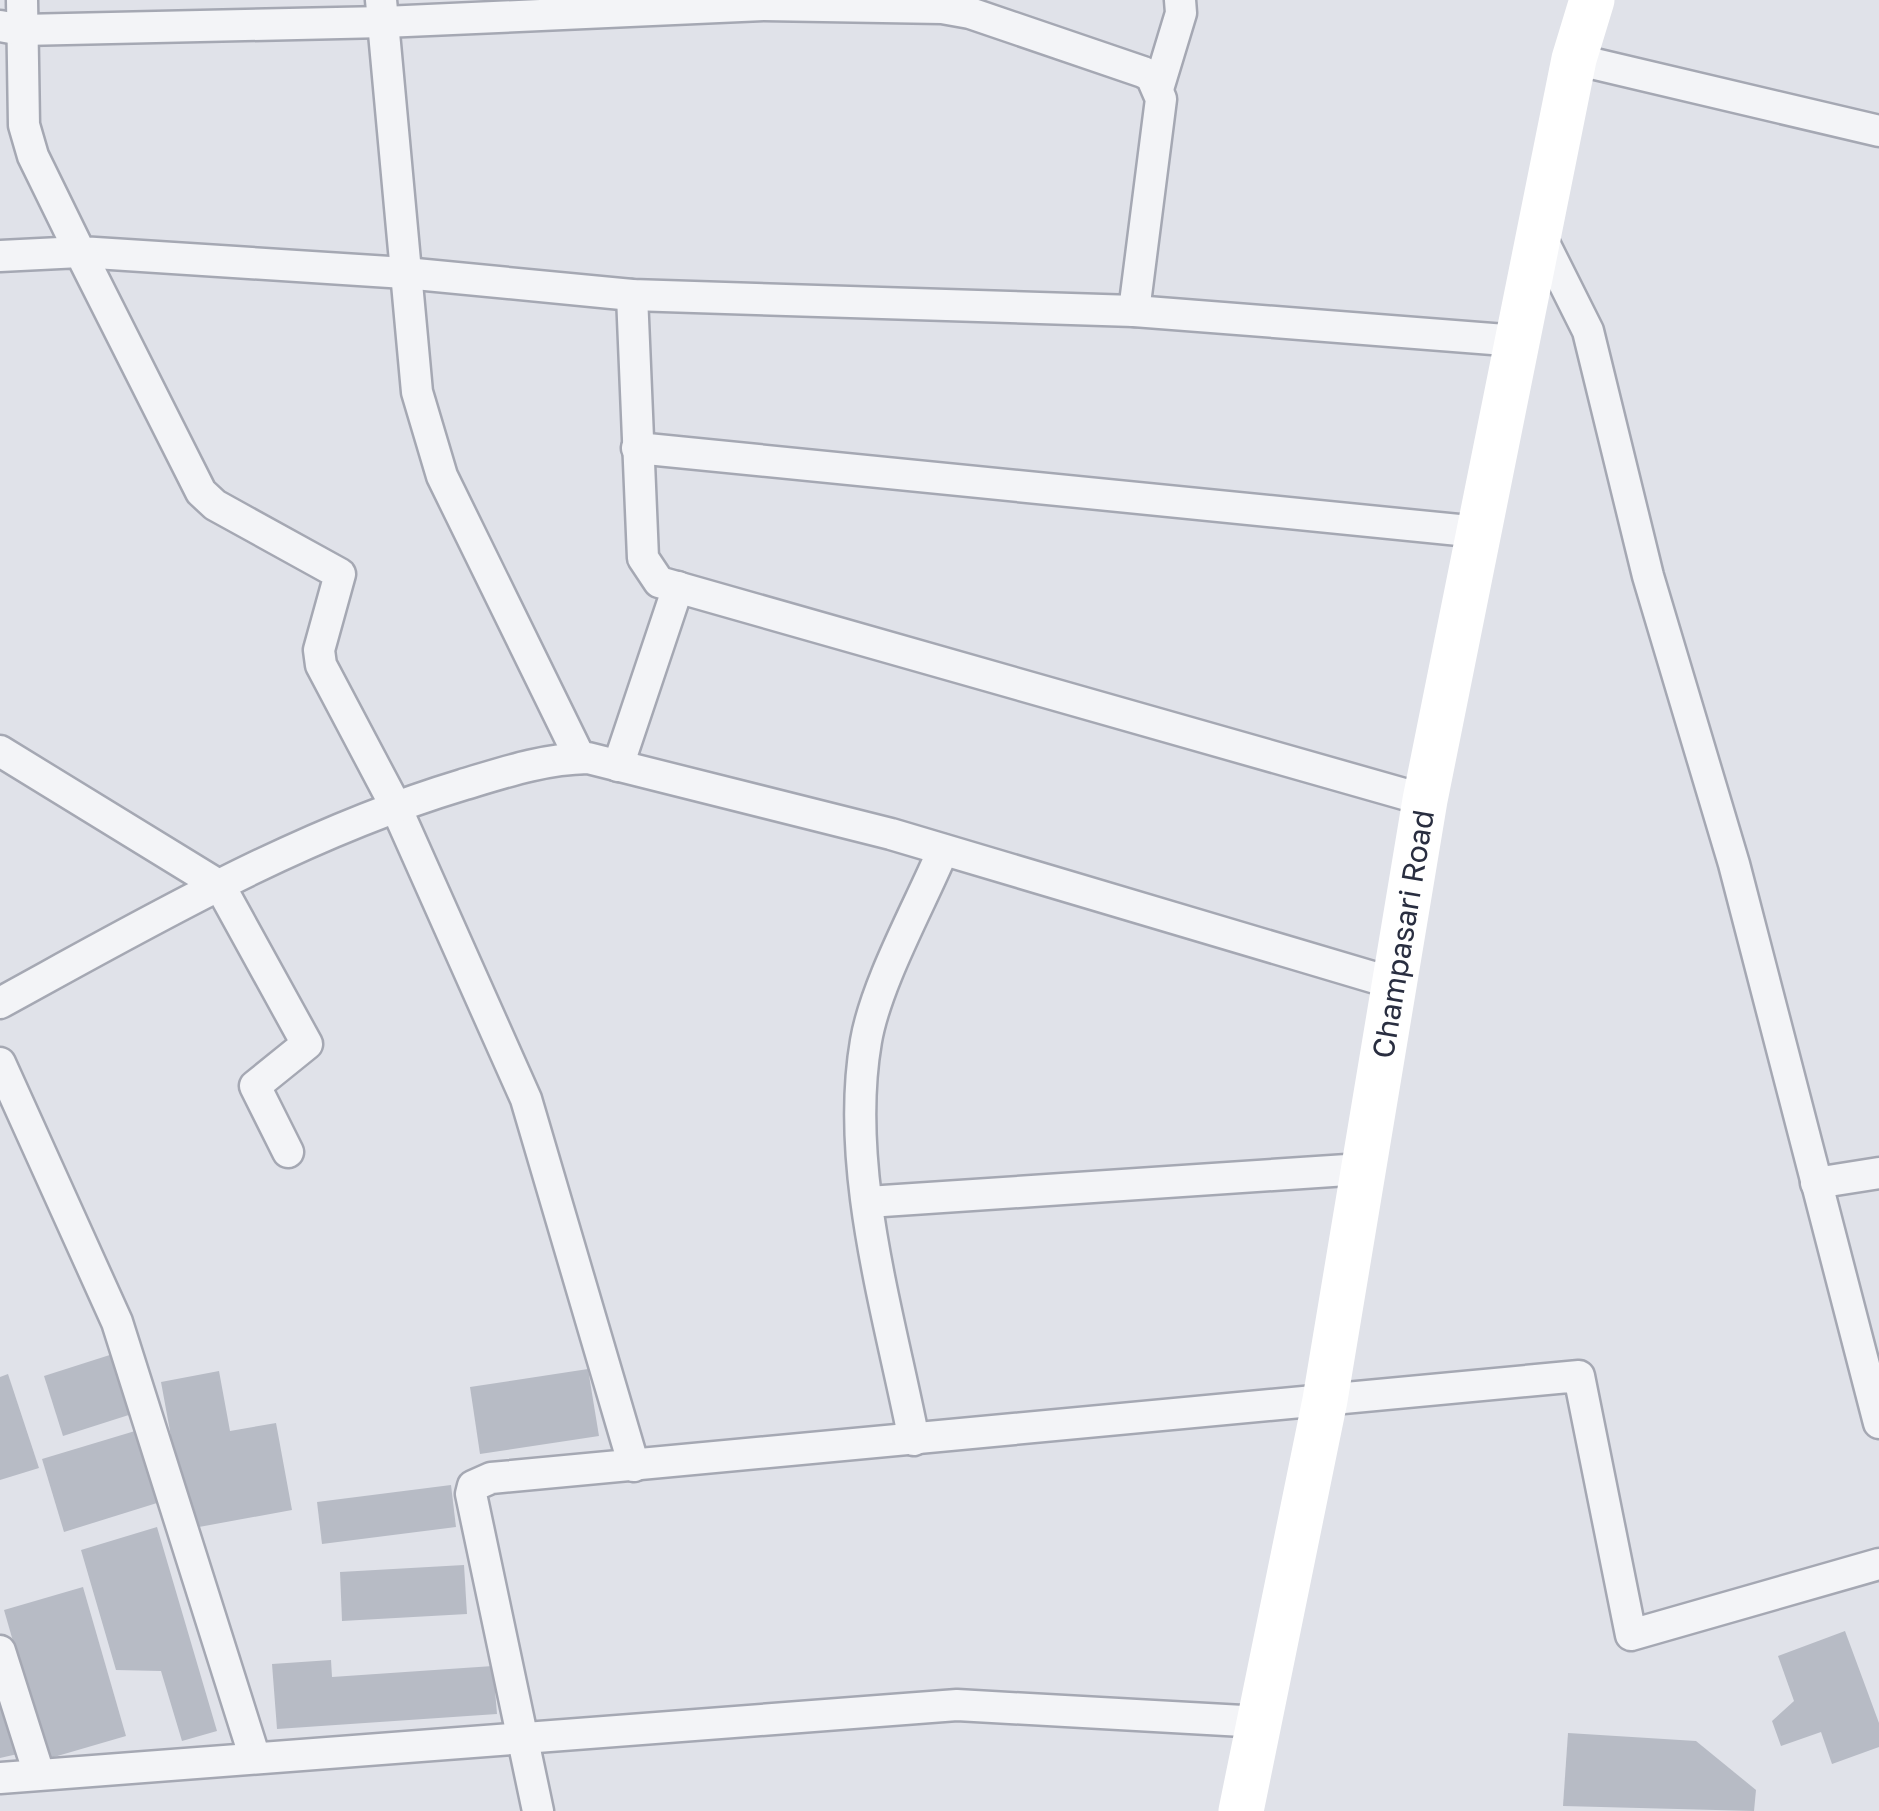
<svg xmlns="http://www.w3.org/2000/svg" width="1879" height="1811" font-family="'Golos Text',sans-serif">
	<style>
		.building { fill: #b7bbc5 }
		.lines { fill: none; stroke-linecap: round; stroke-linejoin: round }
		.minor-casing { stroke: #a5a8b3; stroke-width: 35 }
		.minor { stroke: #f3f4f7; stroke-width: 30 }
		.secondary { stroke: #fff; stroke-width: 45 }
		.labels { text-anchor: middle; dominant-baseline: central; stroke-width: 8; stroke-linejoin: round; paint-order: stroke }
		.street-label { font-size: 30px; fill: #292e40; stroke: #f0f1f6 }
	</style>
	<rect width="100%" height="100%" fill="#e0e2e9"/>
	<!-- building -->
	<g class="building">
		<polygon points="116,1353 135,1413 63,1436 44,1376"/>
		<polygon points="588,1369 599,1436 480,1454 470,1387"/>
		<polygon points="219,1371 230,1431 276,1423 292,1510 188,1529 161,1382"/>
		<polygon points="8,1374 39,1468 0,1480 0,1377"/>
		<polygon points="135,1431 157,1503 64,1532 42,1459"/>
		<polygon points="451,1485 456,1527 322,1544 317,1502"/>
		<polygon points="157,1527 217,1731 182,1741 161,1671 116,1670 81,1550"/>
		<polygon points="464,1565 467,1614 342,1621 340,1572"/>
		<polygon points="83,1587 126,1736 47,1759 4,1610"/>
		<polygon points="1845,1631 1879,1723 1879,1747 1832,1764 1821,1732 1781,1746 1772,1721 1794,1701 1778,1656"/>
		<polygon points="331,1660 332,1677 493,1666 497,1714 277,1729 272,1664"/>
		<polygon points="0,1691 22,1753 0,1758"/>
		<polygon points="1568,1733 1696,1741 1756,1790 1754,1811 1563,1806"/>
	</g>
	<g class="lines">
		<defs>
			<g id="minor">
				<polyline points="22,0 24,125 33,156 80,252 405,273 632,295 1134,311 1518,341"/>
				<polyline points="381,0 417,392 442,476 580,758"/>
				<polyline points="0,26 22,30 384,22 764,5 942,8 970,13 1143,72 1151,76 1161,99 1134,311"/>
				<polyline points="1574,59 1879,131"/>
				<polyline points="1158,89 1181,13 1180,0"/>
				<polyline points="1538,231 1588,331 1648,576 1734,864 1879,1423"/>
				<polyline points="0,256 80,252 201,492 215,505 340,574 319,650 321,665 395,805 526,1099 634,1466"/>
				<polyline points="632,295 643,558 659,582 1425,800"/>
				<polyline points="637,448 1479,532"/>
				<polyline points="0,751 220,886 307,1044 255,1086 288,1152"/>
				<polyline points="618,766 678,587"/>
				<path d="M 0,1003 C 148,922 299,834 462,785 C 505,772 543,759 588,758 L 891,834 L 1396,984"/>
				<polyline points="0,1063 117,1322 254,1755"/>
				<polyline points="1816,1183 1879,1173"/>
				<polyline points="868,1202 1362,1169"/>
				<path d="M 914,1440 C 889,1313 844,1169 866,1041 C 876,983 920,905 943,850"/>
				<polyline points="0,1651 39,1774"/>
				<polyline points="0,1778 957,1705 1261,1722"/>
				<polyline points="538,1811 471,1494 473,1486 491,1478 1579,1376 1631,1635 1879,1564"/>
			</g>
		</defs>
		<!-- minor casing -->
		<use href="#minor" class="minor-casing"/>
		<!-- minor -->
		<use href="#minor" class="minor"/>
		<!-- secondary -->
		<path class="secondary" id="s1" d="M 1241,1811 L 1325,1400 L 1425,800 L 1574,59 L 1592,0"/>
	</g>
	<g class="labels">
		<!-- street labels -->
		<g class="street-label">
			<text stroke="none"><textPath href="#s1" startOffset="892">Champasari Road</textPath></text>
		</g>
	</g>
</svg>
